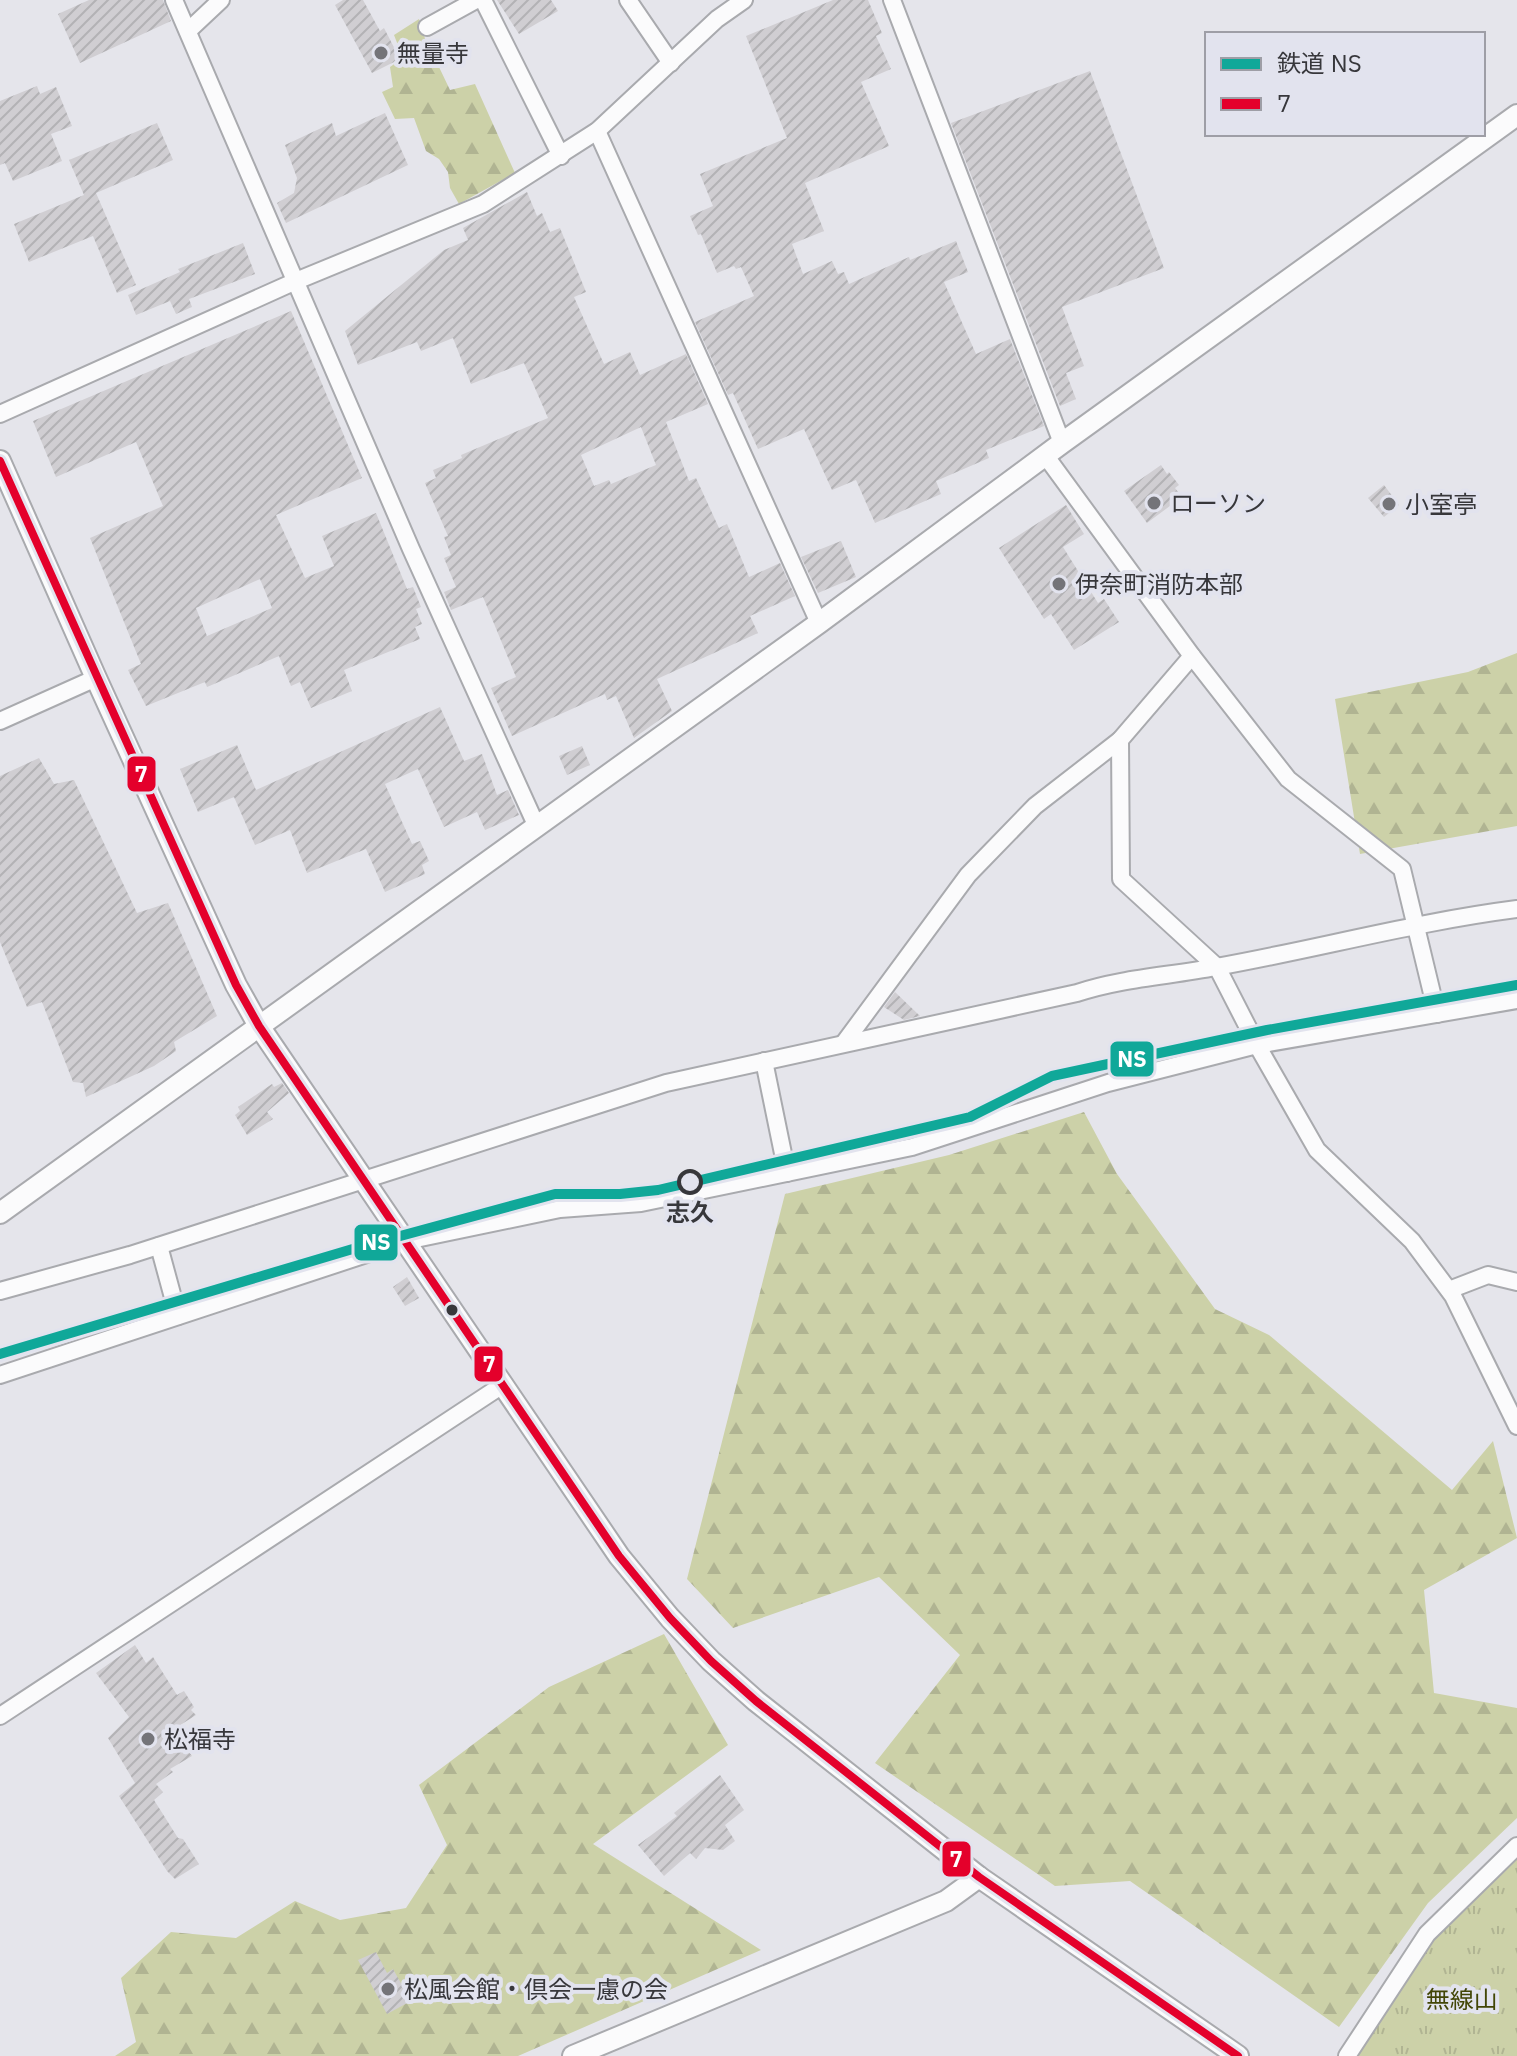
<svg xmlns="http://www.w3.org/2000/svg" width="1517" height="2056" font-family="'IBM Plex Sans','Noto Sans JP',sans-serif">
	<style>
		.forest { fill: url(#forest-firs) }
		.park { fill: url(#park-tufts) }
		.building { fill: url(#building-hatch); fill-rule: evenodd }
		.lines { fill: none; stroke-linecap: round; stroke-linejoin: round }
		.minor-casing { stroke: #a9aaae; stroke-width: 20 }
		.tertiary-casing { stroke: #a9aaae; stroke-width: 24 }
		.minor { stroke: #fbfbfc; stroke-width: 16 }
		.tertiary { stroke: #fbfbfc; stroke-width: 20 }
		.bus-1-casing { stroke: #e2e3ee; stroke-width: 14 }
		.bus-1 { stroke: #e4002b; stroke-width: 8 }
		.rail-1-casing { stroke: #e2e3ee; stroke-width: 16 }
		.rail-1 { stroke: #10a899; stroke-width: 10 }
		.poi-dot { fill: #747479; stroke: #e2e3ee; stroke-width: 3 }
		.stop-dot { fill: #e2e3ee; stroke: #37373b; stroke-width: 4 }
		.bus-dot { fill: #37373b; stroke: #e2e3ee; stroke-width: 3 }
		.labels { text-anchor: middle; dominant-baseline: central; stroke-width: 8; stroke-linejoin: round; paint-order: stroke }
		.poi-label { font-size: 24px; fill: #37373b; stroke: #e2e3ee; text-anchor: start }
		.stop-label { font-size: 24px; font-weight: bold; fill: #37373b; stroke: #e2e3ee }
		.park-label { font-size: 24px; fill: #424607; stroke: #e2e3ee }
		.line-badge { stroke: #e2e3ee; stroke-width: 3 }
		.badge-label { font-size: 22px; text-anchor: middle; font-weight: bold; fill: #fff }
	</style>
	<defs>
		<pattern id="forest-firs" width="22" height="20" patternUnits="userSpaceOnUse" patternTransform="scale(2)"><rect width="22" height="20" fill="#ccd1a8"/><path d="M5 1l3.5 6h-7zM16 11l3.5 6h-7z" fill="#b0b492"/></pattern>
		<pattern id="park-tufts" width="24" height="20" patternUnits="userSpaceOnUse" patternTransform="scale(2)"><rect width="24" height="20" fill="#ccd1a8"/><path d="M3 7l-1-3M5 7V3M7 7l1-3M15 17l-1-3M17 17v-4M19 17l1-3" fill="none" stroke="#b0b492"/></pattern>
		<pattern id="building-hatch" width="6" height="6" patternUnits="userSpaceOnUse" patternTransform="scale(2)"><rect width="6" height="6" fill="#d0ced2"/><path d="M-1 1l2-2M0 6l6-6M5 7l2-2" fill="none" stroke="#b3b2b5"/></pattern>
	</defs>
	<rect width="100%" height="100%" fill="#e5e5eb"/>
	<!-- forest -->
	<g class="forest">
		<polygon points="419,19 426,42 423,53 428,64 439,67 450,90 475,84 515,173 459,204 450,188 448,172 439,159 426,151 414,118 395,119 382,92 393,87 390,67 403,58 394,35"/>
		<polygon points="1517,653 1517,826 1360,854 1335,699 1468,672"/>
		<polygon points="1084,1112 1117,1174 1215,1309 1269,1335 1452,1490 1493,1441 1517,1538 1424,1590 1434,1693 1517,1708 1517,1818 1428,1903 1339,2027 1130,1881 1055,1886 875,1763 960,1655 879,1577 733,1628 687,1579 785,1194 949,1155"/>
		<polygon points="664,1634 728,1745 593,1844 761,1950 518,2056 115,2056 136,2042 121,1978 171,1932 236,1938 295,1901 340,1920 406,1908 447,1845 419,1785 549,1687"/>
	</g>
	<!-- park -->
	<polygon class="park" points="1517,1852 1517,2056 1355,2056 1428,1939"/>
	<!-- building -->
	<g class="building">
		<polygon points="89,0 163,0 171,21 80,63 58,14"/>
		<polygon points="343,0 363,0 380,31 384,28 400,59 372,73 335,5"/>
		<polygon points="497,0 551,0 558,11 519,34"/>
		<polygon points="833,0 868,0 882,33 876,36 891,69 861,82 889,146 805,183 824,231 792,244 803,274 832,261 838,274 844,272 849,284 909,257 910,260 956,241 968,272 944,282 976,354 1010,339 1044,426 986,450 989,458 936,481 941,494 875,523 856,480 832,490 804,429 758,449 733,393 728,395 695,322 754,296 741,267 736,269 734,266 717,273 701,234 698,235 690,216 713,206 700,174 787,138 746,36"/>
		<polygon points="1090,71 1164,268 1062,307 1084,366 1066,373 1076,399 1060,406 951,123"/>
		<polygon points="37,86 40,94 56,87 72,126 51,134 62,161 13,181 5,163 0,165 0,101"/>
		<polygon points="385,113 408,165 286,223 277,203 294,193 297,178 285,145 332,123 336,136"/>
		<polygon points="157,123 173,160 96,193 136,285 117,293 93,236 29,262 14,224 84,195 69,160"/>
		<path d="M 527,192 L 537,216 L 542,213 L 550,232 L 560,228 L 586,292 L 574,297 L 604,364 L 630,352 L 640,375 L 686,354 L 708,404 L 666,422 L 689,481 L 696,478 L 719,528 L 727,524 L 749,577 L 780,563 L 795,596 L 750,616 L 758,633 L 657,679 L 672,711 L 634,738 L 616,696 L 607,700 L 605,694 L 512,736 L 491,688 L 516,677 L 483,597 L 451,610 L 444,592 L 456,587 L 444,558 L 451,555 L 444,537 L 448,536 L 425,483 L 436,478 L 433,470 L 462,458 L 461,455 L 548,418 L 524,363 L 471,384 L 453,338 L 421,351 L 417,342 L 358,365 L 345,331 L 444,250 L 468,240 L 463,228 ZM 641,427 L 656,465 L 611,484 L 609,480 L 594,486 L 581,455 Z"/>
		<polygon points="243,243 255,274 189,299 192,307 176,314 170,301 136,315 128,295 180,272 178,269"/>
		<path d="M 291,311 L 362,478 L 276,515 L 305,578 L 334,566 L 322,536 L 376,513 L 407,589 L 413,587 L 421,607 L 416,609 L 422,624 L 415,627 L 420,639 L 344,670 L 352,691 L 311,708 L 300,682 L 291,686 L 279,656 L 207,687 L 205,682 L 146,706 L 128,670 L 141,664 L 90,538 L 163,506 L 136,442 L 56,477 L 33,421 ZM 260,579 L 272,608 L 207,636 L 196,608 Z"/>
		<polygon points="1161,465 1167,474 1169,472 1179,485 1175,488 1182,497 1147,523 1124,491"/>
		<polygon points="1384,485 1399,505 1384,517 1368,498"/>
		<polygon points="1066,505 1084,534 1063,547 1098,603 1104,599 1119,622 1074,650 1051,614 1044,619 999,548"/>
		<polygon points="841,541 856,577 818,593 801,557"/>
		<polygon points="440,707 464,761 482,754 497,795 508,790 519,815 485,830 477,812 444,827 418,769 385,784 412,844 420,841 429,861 422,865 425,874 385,892 366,849 307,873 290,830 255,845 234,797 198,812 180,769 237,745 256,790"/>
		<polygon points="582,746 590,765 567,775 559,756"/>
		<polygon points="39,758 54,784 74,780 137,913 168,903 217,1016 174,1042 176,1051 154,1066 86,1097 83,1083 73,1082 42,1002 27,1007 0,942 0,776"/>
		<polygon points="895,992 920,1016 904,1020 884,1007"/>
		<polygon points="282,1083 289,1093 267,1112 273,1119 247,1135 235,1115 240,1111 238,1107 272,1084 274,1087"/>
		<polygon points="407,1277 419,1298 405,1306 393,1287"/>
		<polygon points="135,1645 146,1663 153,1657 177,1695 184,1691 194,1707 191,1710 196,1715 174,1729 192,1756 170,1769 173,1772 156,1784 163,1792 154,1800 178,1838 183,1839 199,1864 175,1879 167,1871 119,1796 135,1783 108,1738 129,1717 96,1673"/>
		<polygon points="720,1775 744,1810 725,1825 735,1841 723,1850 705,1848 696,1859 690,1853 664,1876 638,1845 677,1816 674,1813"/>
		<polygon points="376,1952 387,1973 393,1969 411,2001 387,2014 358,1960"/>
	</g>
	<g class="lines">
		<defs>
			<g id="minor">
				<polyline points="174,0 411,549 537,827"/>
				<polyline points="483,0 561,156"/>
				<polyline points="628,0 671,63"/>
				<polyline points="892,0 1062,443"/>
				<polyline points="427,27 476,0"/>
				<polyline points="188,31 221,0"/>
				<polyline points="597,131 819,623"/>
				<polyline points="0,414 296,281 483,204 597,131 717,19 744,0"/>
				<polyline points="1045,455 1192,656 1288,779 1402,869 1437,1014"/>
				<polyline points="1192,656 1120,740 1121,879 1217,967 1257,1045 1317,1150 1412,1241 1453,1296 1517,1426"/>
				<polyline points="0,721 96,678"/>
				<polyline points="844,1043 968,875 1035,806 1120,740"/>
				<polyline points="764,1061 787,1173"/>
				<polyline points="159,1246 178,1316"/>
				<polyline points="1449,1290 1488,1275 1517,1282"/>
				<path d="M 0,1291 L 130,1255 L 666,1083 L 1077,993 C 1122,978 1170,976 1216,967 C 1317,949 1415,922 1517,909"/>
				<polyline points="0,1375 406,1241 560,1209 641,1203 912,1147 1108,1083 1257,1045 1517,1000"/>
				<polyline points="0,1716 504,1384"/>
				<polyline points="1347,2056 1427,1934 1517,1846"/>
			</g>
			<g id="tertiary">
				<polyline points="0,461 96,678 236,985 259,1026 619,1556 670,1618 711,1661 756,1701 979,1877 1238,2056"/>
				<polyline points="0,1213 819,623 1062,443 1517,115"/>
				<polyline points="573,2056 946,1901 979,1877"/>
			</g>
		</defs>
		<!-- minor casing -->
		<use href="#minor" class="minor-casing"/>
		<!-- tertiary casing -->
		<use href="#tertiary" class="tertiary-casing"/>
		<!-- minor -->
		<use href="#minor" class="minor"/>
		<!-- tertiary -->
		<use href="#tertiary" class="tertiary"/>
		<defs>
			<polyline id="bus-1" points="0,461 236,985 259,1026 619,1556 670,1618 711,1661 756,1701 979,1877 1238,2056"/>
		</defs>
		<!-- bus-1 casing -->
		<use href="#bus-1" class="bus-1-casing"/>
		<!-- bus-1 -->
		<use href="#bus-1" class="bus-1"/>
		<defs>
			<polyline id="rail-1" points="0,1354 356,1248 555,1194 620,1194 658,1190 970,1117 1052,1076 1267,1030 1517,985"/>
		</defs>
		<!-- rail-1 casing -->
		<use href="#rail-1" class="rail-1-casing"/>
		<!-- rail-1 -->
		<use href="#rail-1" class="rail-1"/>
	</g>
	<!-- markers -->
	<g class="poi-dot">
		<circle cx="381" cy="53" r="8"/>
		<circle cx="1154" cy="503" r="8"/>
		<circle cx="1389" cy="504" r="8"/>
		<circle cx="1059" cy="584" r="8"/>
		<circle cx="148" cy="1739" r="8"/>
		<circle cx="388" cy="1989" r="8"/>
	</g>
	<circle class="stop-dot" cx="690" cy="1182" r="11"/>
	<circle class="bus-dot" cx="452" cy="1310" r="7"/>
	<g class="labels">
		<!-- poi labels -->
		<g class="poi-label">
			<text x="397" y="53">無量寺</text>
			<text x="1170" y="503">ローソン</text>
			<text x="1405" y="504">小室亭</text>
			<text x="1075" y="584">伊奈町消防本部</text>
			<text x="164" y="1739">松福寺</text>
			<text x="404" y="1989">松風会館・倶会一慮の会</text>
		</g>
		<!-- stop labels -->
		<g class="stop-label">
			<text x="690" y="1212">志久</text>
		</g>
		<!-- park labels -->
		<g class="park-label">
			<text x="1462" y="1999">無線山</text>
		</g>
	</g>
	<g class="line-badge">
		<rect x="126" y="755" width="31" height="38" rx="8" fill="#e4002b"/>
		<rect x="1109" y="1040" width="46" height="38" rx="8" fill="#10a899"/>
		<rect x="353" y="1223" width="46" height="39" rx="8" fill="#10a899"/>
		<rect x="473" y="1345" width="31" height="38" rx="8" fill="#e4002b"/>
		<rect x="941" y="1840" width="31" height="38" rx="8" fill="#e4002b"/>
	</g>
	<g class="badge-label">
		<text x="141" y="782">7</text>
		<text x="1132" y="1067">NS</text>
		<text x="376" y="1250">NS</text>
		<text x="489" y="1372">7</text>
		<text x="956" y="1867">7</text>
	</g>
	<!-- legend -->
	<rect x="1205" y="32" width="280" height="104" fill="#e2e3ee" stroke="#9e9ea6" stroke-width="2"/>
	<rect x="1221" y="58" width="40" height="12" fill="#10a899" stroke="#9e9ea6" stroke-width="2"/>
	<text x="1277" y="72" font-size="24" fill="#37373b">鉄道 NS</text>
	<rect x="1221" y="98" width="40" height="12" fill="#e4002b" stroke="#9e9ea6" stroke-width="2"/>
	<text x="1277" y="112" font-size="24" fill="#37373b">7</text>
</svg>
